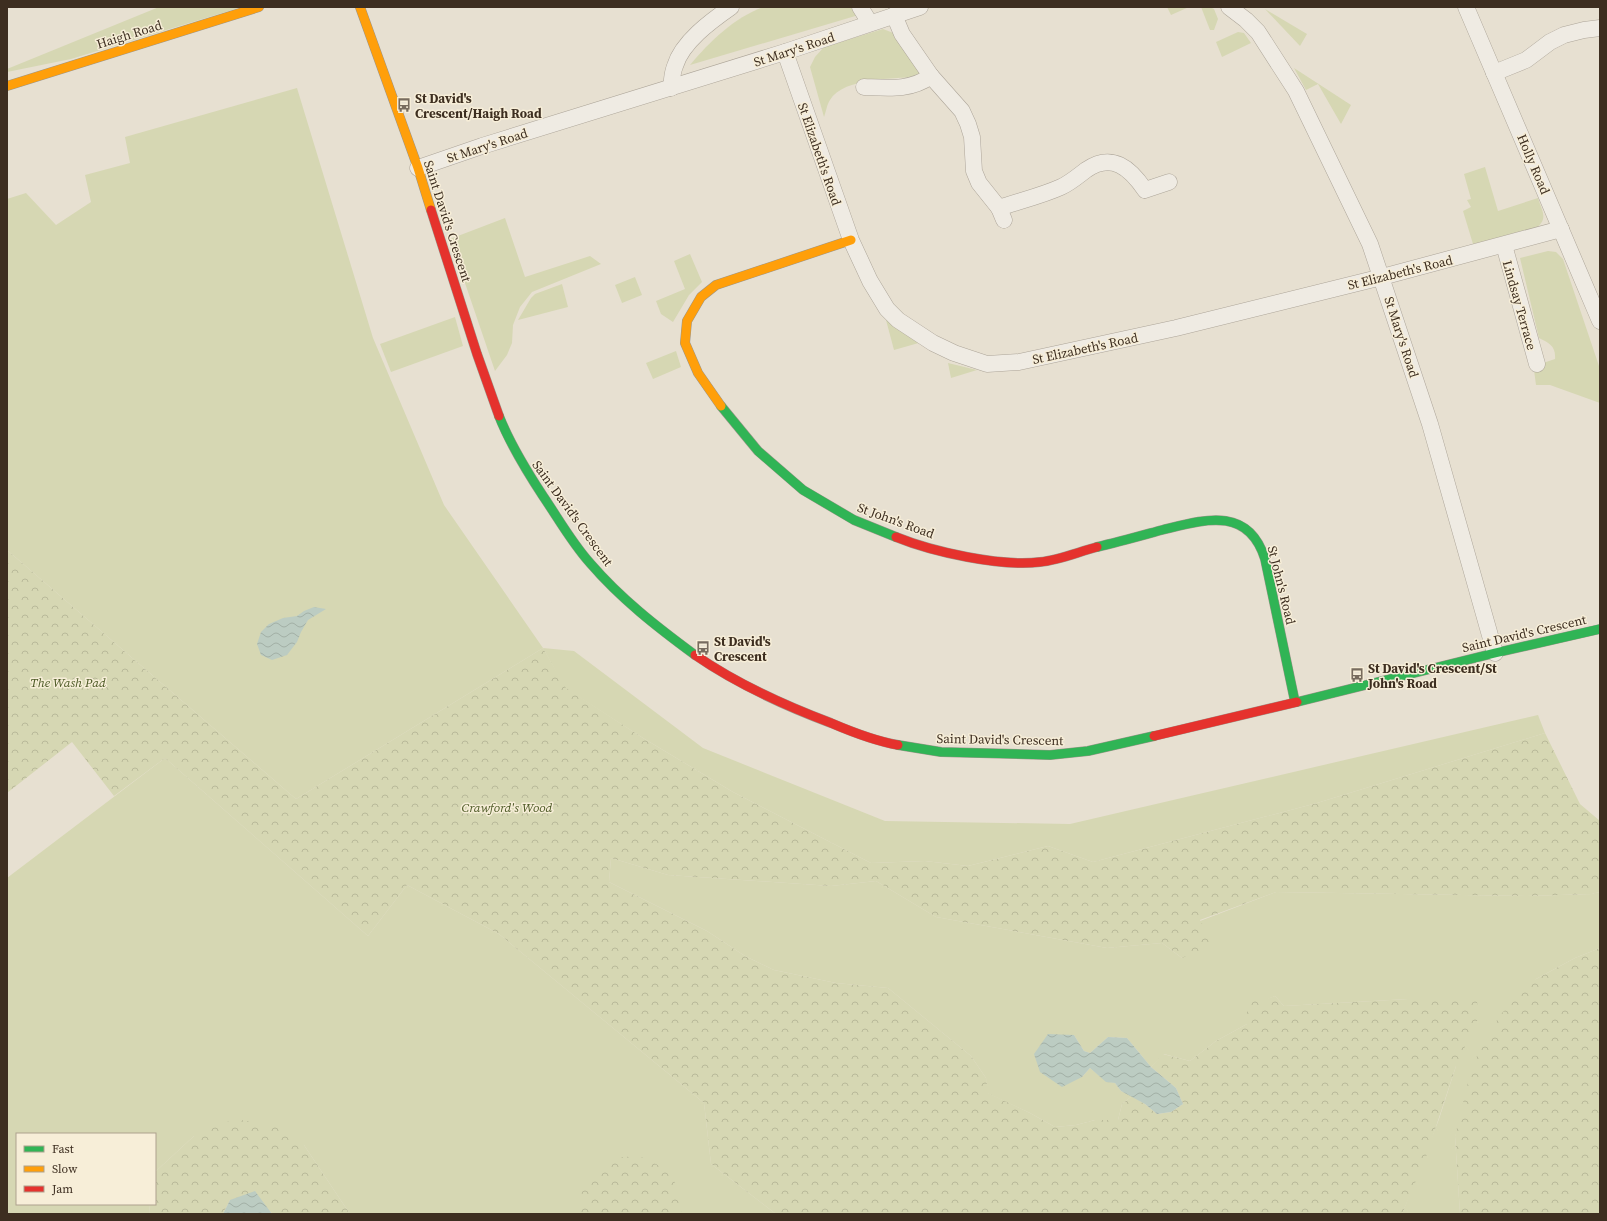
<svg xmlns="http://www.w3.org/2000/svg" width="1607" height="1221" viewBox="0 0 1607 1221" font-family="'Source Serif 4',serif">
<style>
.green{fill:#d6d7b3}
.forest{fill:url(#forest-crowns)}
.water{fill:url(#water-waves)}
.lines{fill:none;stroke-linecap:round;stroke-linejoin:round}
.street-casing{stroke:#ada599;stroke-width:17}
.fast-casing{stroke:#9c958a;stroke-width:10}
.slow-casing{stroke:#9c958a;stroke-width:10}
.jam-casing{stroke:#9c958a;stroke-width:10}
.street{stroke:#efebe3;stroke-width:16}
.fast{stroke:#30b455;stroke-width:9}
.slow{stroke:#ff9f0a;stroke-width:9}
.jam{stroke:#e5322d;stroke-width:9}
.labels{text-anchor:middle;stroke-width:3;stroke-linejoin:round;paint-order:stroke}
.street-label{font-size:13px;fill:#3d2e20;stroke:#f7eed8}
.poi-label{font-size:13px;font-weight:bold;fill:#3d2e20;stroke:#f7eed8;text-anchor:start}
.park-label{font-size:13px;font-style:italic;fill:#4d5a26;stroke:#f7eed8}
</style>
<defs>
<pattern id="forest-crowns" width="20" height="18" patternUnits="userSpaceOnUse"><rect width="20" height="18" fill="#d6d7b3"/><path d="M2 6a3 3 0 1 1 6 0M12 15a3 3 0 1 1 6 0" fill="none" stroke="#b9b99a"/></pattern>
<pattern id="water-waves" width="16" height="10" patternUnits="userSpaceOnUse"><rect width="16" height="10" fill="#bcccc2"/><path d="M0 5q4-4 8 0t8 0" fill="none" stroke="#a2b0a6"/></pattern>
</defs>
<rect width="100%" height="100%" fill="#e7e0d1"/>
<!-- green -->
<g class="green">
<polygon points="159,7 242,7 71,59 7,72 7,69"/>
<path d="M763,7h86l13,7 -172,51c20,-24 44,-47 73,-58z"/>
<polygon points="1167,7 1189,7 1171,15"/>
<polygon points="1201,7 1210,7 1214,9 1218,19 1214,30 1210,30"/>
<polygon points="1265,9 1307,34 1300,46"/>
<path d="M883,29l13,5 27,43c-23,1 -80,0 -93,23 -3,4 -4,12 -6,17l-14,-50 5,-10 9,-10z"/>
<polygon points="1238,32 1244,33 1251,43 1222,57 1216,42"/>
<polygon points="1294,68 1351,105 1341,124 1318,84 1306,90"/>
<polygon points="297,88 373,338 444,505 543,648 574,651 703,748 885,821 1070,824 1538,715 1545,733 1317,803 1093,862 1048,846 968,866 925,861 871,863 733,792 643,738 565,688 543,648 296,799 7,550 7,199 26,193 56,225 91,202 85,175 130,163 125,137"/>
<path d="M1485,167l13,44 40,-13c5,16 11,21 -5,33l-60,13 -10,-33 8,-4 -4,-7 4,-1 -7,-25z"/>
<polygon points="505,218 525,277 590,256 601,264 532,292 520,307 513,325 512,343 507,355 495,371 450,239"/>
<path d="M1548,251l8,1 7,7 37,110v34l-50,-18h-14l-2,-15 12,-8 9,-3c1,-13 -6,-16 -16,-21l-19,-80z"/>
<polygon points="690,254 702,282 689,295 673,322 661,314 656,301 685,289 674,261"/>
<polygon points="635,277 642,295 622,303 615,285"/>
<polygon points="562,284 568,307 518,320 531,298 535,294"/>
<polygon points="455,317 463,346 391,372 380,344"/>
<polygon points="886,320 922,342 894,350"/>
<polygon points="676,351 681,367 653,379 646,363"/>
<polygon points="948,363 977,370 951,378"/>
<polygon points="165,758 368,936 407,885 499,934 704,1103 711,1164 776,1214 350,1214 304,1145 194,1136 155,1172 155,1134 17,1134 17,1204 149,1204 150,1214 7,1214 7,878"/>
<polygon points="611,858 668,875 831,886 876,881 936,917 1107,948 1162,943 1182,958 1200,921 1276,892 1527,896 1592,894 1600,892 1600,948 1575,958 1536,979 1455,1136 1460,1214 1402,1214 1439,1119 1456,1066 1408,999 1284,1006 1275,996 1264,1001 1247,1004 1247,1024 1216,1041 1190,1061 1164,1054 1151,1067 1127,1038 1108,1037 1090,1053 1084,1051 1074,1035 1082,1077 1090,1068 1106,1081 1115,1083 1121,1091 1132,1096 1122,1104 1118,1120 1095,1120 1076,1125 1055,1127 1030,1113 987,1093 986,1078 971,1056 888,988 836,983 774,970 745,956 707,931 609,882"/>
</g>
<!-- forest -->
<g class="forest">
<polygon points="7,550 296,799 543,648 566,688 643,738 733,792 871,863 925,861 968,866 1048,846 1093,862 1317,803 1545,733 1580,804 1600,821 1600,892 1592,894 1527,896 1276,892 1200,920 1214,944 1182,958 1162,943 1107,948 936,917 876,881 831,886 668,875 611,858 609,882 707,931 745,956 774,970 836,983 888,988 971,1056 986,1078 988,1093 1030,1113 1055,1127 1076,1125 1095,1120 1118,1120 1122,1104 1132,1096 1145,1104 1157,1114 1171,1112 1183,1104 1176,1088 1151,1067 1163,1054 1190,1061 1216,1041 1247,1024 1247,1004 1258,992 1264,1000 1275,996 1284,1006 1408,999 1477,998 1478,1019 1456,1066 1426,1157 1402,1214 776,1214 711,1164 704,1103 499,934 407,885 368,936 165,758 114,796 72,742 7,793"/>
<polygon points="1600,948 1600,1214 1460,1214 1455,1136 1470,1074 1482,1043 1501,1014 1536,979 1575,958"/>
<polygon points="234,1119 280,1126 304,1145 350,1214 272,1214 271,1212 230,1200 223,1214 150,1214 149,1204 155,1204 155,1172 194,1136"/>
<path d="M622,1157c6,0 13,-1 19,0 25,8 45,30 40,57h-102c-1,-7 0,-12 2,-19 6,-22 19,-32 41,-38z"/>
</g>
<!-- water -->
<g class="water">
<polygon points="314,607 326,609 308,620 301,632 297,642 287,655 272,660 261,655 257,644 261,632 269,624 283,618 297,616 304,611"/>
<polygon points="1048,1034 1074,1035 1084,1051 1090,1053 1108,1037 1127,1038 1151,1067 1176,1088 1183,1104 1171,1112 1157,1114 1145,1104 1121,1091 1115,1083 1106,1082 1090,1068 1082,1077 1062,1087 1040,1072 1034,1054"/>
<polygon points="255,1191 272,1214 223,1214 230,1200"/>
</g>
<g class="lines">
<defs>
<g id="street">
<polyline points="860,7 870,23"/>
<polyline points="1229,7 1246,20 1258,32 1296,91 1370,244 1430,424 1495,653"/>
<polyline points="1466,7 1600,321"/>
<polyline points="894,15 902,34 931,76 962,111 968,124 972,137 974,171 979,183 999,208"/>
<polyline points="785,52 851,240 870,281 887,309 898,320 933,343 954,353 987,364 1019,362 1176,328 1382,277 1561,229"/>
<polyline points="1494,73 1526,60 1550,42 1564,35 1584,30 1600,28"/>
<path d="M864,87c24,1 46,4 67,-11"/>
<path d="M671,88c1,-7 1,-15 4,-22 7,-24 36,-45 56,-59"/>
<polyline points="418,168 482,146 785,52 920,7"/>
<path d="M1004,220l-5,-12c20,-7 42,-12 62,-21 9,-4 17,-11 25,-17 26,-18 44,-2 59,20l24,-8"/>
<polyline points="1504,245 1537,364"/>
</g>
<g id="fast">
<polyline points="721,406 758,451 803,490 854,520 896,537"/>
<path d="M499,416c11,28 27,54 44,80 15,22 29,47 47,67 31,36 67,64 105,92"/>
<path d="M1097,547c22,-5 43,-11 65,-17 41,-10 86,-25 103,29l30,143"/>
<polyline points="1297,702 1495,653 1600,629"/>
<polyline points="898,745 941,752 1050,755 1088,751 1154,736"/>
</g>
<g id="slow">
<polyline points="360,7 418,168 431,210"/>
<polyline points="7,86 259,7"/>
<polyline points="721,406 698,373 685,343 687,321 701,297 716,285 851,240"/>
</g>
<g id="jam">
<polyline points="431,210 477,354 499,416"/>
<path d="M896,537c37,15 105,30 144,25 19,-2 38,-10 57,-15"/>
<path d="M695,655c42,29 88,50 136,68 21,9 44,18 67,22"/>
<polyline points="1154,736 1297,702"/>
</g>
</defs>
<!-- street casing -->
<use href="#street" class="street-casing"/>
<!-- fast casing -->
<use href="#fast" class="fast-casing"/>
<!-- slow casing -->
<use href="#slow" class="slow-casing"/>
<!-- jam casing -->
<use href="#jam" class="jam-casing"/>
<!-- street -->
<use href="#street" class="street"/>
<!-- fast -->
<use href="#fast" class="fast"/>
<!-- slow -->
<use href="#slow" class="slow"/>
<!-- jam -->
<use href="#jam" class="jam"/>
</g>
<!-- icons -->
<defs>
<symbol id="bus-bare" viewBox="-9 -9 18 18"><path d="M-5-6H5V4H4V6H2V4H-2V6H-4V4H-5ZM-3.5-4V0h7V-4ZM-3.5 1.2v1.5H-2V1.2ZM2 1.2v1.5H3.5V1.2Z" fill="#786c5e" stroke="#f7eed8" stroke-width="2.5" paint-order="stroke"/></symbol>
</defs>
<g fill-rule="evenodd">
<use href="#bus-bare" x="394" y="95" width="20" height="20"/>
<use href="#bus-bare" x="693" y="638" width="20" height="20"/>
<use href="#bus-bare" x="1347" y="665" width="20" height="20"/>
</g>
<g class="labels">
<!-- street labels -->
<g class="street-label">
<text transform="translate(129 34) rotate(-17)" y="5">Haigh Road</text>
<text transform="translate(794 49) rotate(-18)" y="5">St Mary's Road</text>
<text transform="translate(487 145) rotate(-18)" y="5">St Mary's Road</text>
<text transform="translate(820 154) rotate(71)" y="5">St Elizabeth's Road</text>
<text transform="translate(1534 164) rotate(67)" y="5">Holly Road</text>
<text transform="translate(448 221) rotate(72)" y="5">Saint David's Crescent</text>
<text transform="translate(1400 272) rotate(-14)" y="5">St Elizabeth's Road</text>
<text transform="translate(1520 305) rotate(74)" y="5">Lindsay Terrace</text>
<text transform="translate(1402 337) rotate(72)" y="5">St Mary's Road</text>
<text transform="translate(1085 348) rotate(-12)" y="5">St Elizabeth's Road</text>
<text transform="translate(573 513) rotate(54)" y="5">Saint David's Crescent</text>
<text transform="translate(896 520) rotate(20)" y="5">St John's Road</text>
<text transform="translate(1282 585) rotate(76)" y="5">St John's Road</text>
<text transform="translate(1524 633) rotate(-13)" y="5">Saint David's Crescent</text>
<text transform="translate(1000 739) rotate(1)" y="5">Saint David's Crescent</text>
</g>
<!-- poi labels -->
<g class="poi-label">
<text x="415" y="103">St David's<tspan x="415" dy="15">Crescent/Haigh Road</tspan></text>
<text x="714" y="646">St David's<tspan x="714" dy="15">Crescent</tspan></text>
<text x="1368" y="673">St David's Crescent/St<tspan x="1368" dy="15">John's Road</tspan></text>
</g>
<!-- park labels -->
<g class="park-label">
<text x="68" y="687">The Wash Pad</text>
<text x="507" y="812">Crawford's Wood</text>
</g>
</g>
<!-- border -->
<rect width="1607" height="1221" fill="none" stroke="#3d2e20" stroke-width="16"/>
<!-- legend -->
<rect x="16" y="1133" width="140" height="72" fill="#f7eed8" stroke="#ada18e"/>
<rect x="24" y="1146" width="20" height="6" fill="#30b455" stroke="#ada18e"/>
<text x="52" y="1153" font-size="12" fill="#3d2e20">Fast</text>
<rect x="24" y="1166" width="20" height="6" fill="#ff9f0a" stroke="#ada18e"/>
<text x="52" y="1173" font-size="12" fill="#3d2e20">Slow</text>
<rect x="24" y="1186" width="20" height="6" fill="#e5322d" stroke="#ada18e"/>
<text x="52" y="1193" font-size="12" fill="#3d2e20">Jam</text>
</svg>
